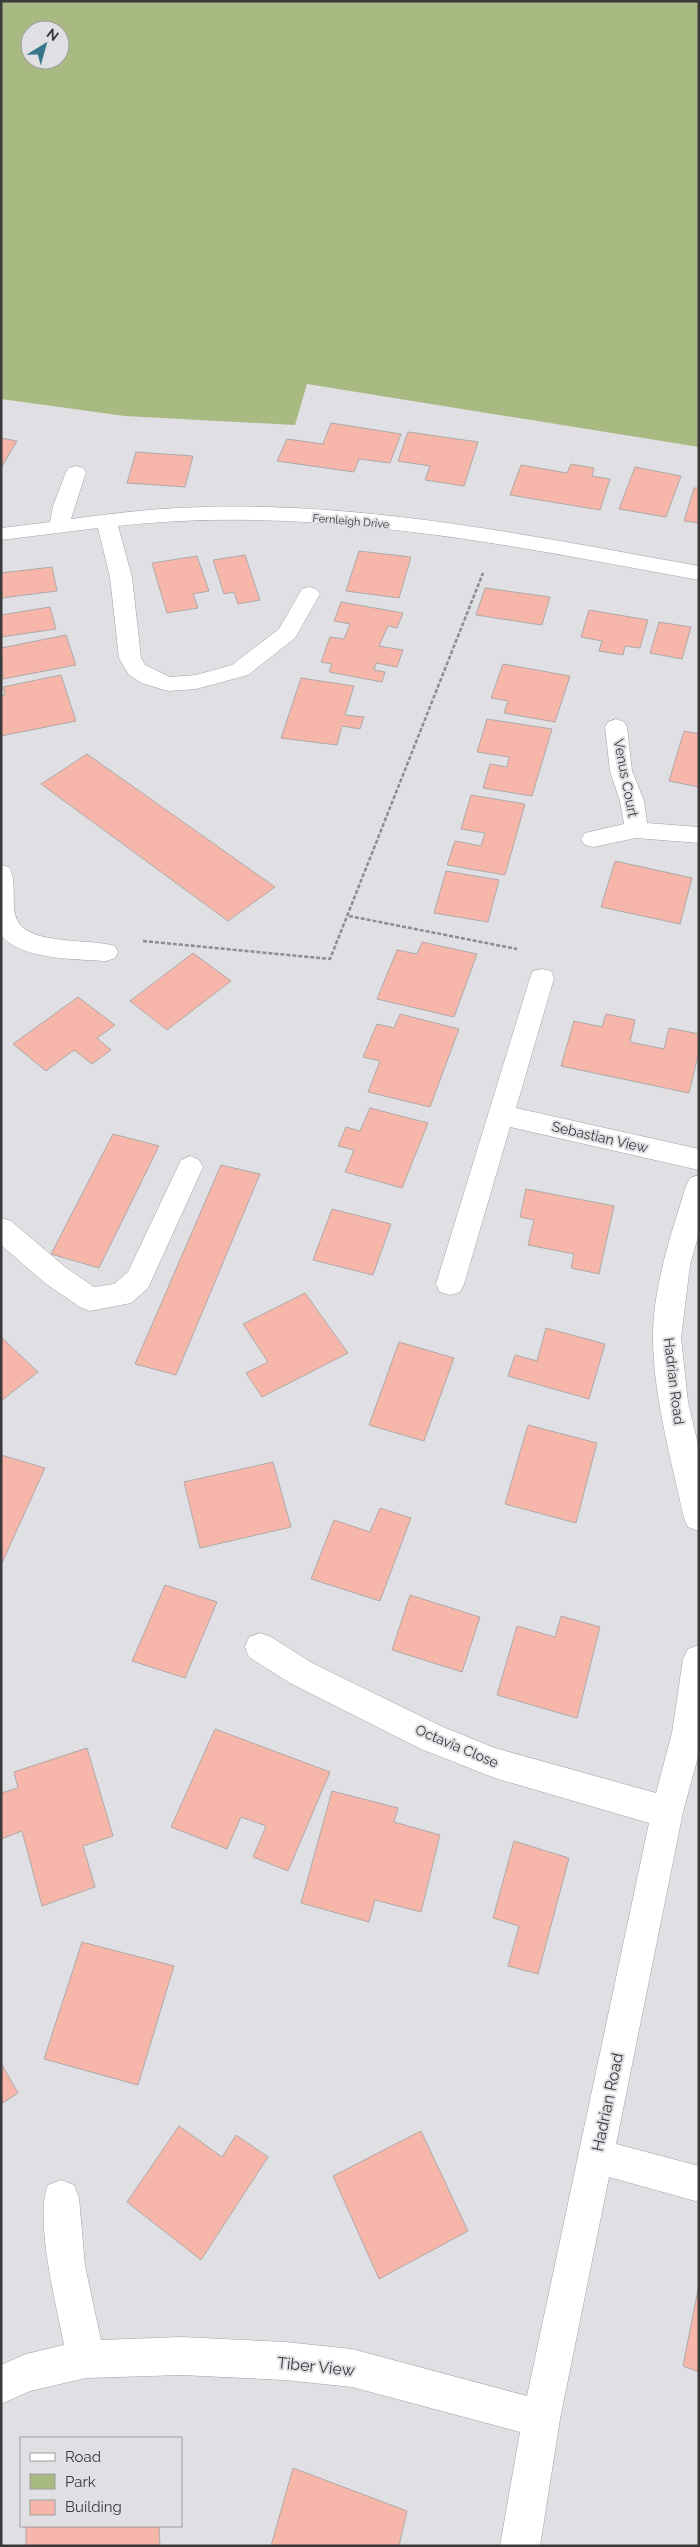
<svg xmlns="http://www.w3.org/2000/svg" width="700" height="2547" viewBox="0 0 700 2547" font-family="Raleway,sans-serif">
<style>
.green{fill:#a8b981;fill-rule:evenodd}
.building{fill:#f6b6aa;stroke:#aeaaa9}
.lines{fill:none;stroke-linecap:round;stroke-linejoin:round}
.minor-casing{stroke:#a2a2a5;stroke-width:1}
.path{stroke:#8d8c8f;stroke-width:2.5;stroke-dasharray:4 2;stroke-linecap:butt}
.minor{fill:#fff;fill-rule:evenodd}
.labels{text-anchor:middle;stroke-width:4;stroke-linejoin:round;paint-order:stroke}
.far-street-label{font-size:11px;fill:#3a393b;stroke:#e0dfe3}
.street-label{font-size:14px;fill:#3a393b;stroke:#e0dfe3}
.near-street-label{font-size:16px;fill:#3a393b;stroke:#e0dfe3}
</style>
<rect width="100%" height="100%" fill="#e0dfe3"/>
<!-- green -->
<path class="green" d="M1,1h698v446l-392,-63 -12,41 -170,-9 -124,-17zM30,30h30v30h-30z"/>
<!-- building -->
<g class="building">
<polygon points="331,423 401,434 390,463 359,459 354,472 277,461 287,439 323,444"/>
<polygon points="408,432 478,442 464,486 425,480 430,466 398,461"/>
<polygon points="1,438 17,441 1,468"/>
<polygon points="136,452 193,456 185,487 127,483"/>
<polygon points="571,464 594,468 592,476 610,479 600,510 510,495 521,465 567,473"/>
<polygon points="635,467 681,476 666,517 619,509"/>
<polygon points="694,488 699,488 699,523 684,521"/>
<polygon points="359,551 411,557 399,598 346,591"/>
<polygon points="245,555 260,600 238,604 234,592 224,594 213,560"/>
<polygon points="197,556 209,591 193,594 198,608 167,613 152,563"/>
<polygon points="52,567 57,591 1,598 1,573"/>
<polygon points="485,588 550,597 542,625 476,615"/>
<polygon points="341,602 403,613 397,628 388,626 379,646 403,650 397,667 376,663 374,670 385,672 382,682 329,672 332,664 321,662 330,637 344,639 350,624 334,621"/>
<polygon points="50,607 56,629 1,637 1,615"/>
<polygon points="589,610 648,620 640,648 625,646 623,655 599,651 602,641 581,637"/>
<polygon points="659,622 691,627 682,659 650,653"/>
<polygon points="66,635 76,665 3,679 1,648"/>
<polygon points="503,664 570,676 555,722 504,713 508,701 491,698"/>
<polygon points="61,675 76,721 1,736 1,696 5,695 3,687"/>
<polygon points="301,678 354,686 345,715 364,717 360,729 342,726 337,745 281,738"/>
<polygon points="487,719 552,729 532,796 483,788 490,764 507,767 509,757 477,752"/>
<polygon points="684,731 699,734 699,787 669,781"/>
<polygon points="87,754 275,887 228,921 41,784"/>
<polygon points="471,795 525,804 505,875 447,865 455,841 481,846 485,833 461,829"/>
<polygon points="615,861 692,878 680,924 601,907"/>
<polygon points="446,871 499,880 488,922 434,913"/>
<polygon points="422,942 477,954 454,1017 377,999 397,950 417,954"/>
<polygon points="193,953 231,981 167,1030 130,1001"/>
<polygon points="78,997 115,1025 97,1038 111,1050 92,1064 74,1050 46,1071 13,1044"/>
<polygon points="400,1014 459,1029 430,1107 368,1092 380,1061 363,1057 377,1024 394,1028"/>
<polygon points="606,1014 635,1020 630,1042 664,1049 669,1028 699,1034 699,1051 689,1093 561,1066 574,1021 602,1027"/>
<polygon points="370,1108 428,1123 402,1188 345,1172 354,1150 338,1146 346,1127 360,1131"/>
<polygon points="113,1134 159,1146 99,1268 51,1254"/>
<polygon points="221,1165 260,1174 176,1375 135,1364"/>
<polygon points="526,1189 614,1206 599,1274 571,1268 574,1254 528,1245 534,1220 520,1217"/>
<polygon points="332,1209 391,1224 373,1275 313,1260"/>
<polygon points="305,1293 348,1353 262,1397 246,1373 268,1362 243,1324"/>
<polygon points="546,1328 605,1344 589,1399 508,1376 515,1355 537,1361"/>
<polygon points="1,1337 38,1372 1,1401"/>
<polygon points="399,1342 454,1358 424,1441 369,1425"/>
<polygon points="528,1425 597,1443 576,1523 505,1504"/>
<polygon points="1,1455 45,1468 2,1563 1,1563"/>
<polygon points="273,1462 291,1527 200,1548 184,1482"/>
<polygon points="380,1508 411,1518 380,1601 311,1579 334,1520 370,1532"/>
<polygon points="165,1585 217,1602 185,1678 132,1661"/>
<polygon points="410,1595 480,1617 462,1672 392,1650"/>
<polygon points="561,1616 600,1627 577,1718 497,1695 517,1626 555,1637"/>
<polygon points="215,1729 330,1772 288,1871 253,1857 266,1826 241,1817 227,1849 171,1827"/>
<polygon points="87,1748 113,1836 83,1846 95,1887 42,1906 22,1831 1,1839 1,1793 18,1788 14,1772"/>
<polygon points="332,1791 398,1808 394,1822 440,1835 421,1912 375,1900 369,1922 301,1903"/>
<polygon points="514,1841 569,1858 538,1974 508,1966 519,1926 493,1918"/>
<polygon points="82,1942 174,1966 138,2085 44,2059"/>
<polygon points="1,2063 18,2093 1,2104"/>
<polygon points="179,2126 222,2157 236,2135 268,2157 201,2260 127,2202"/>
<polygon points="421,2131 468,2231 379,2279 333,2176"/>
<polygon points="699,2284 699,2372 683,2366"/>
<polygon points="293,2468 407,2511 399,2546 271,2546"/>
<polygon points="26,2526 159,2526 160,2546 26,2546"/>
</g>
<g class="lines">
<defs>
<g id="minor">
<path d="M76,466l7,2 3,4 -15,47c44,-6 88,-11 132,-12 167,-5 333,30 496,59v14c-191,-35 -386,-76 -581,-54l14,51 9,81 4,7 25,12 26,-2 36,-10 47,-36 23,-40 7,-2 7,2 4,5 -25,44 -47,37 -52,14 -27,2 -8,-2 -19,-6 -13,-8 -10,-17 -9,-81 -12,-49 -97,12v-12l49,-6 3,-16 13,-34 3,-4z"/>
<polygon points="616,719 624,722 627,727 632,771 644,801 647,823 699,827 699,843 636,838 593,847 585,845 581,839 585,833 624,824 620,801 610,771 605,727 608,722"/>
<path d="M1,865l8,2c9,16 1,36 8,53 12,26 74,18 98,26l3,6 -3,6 -9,3c-29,-2 -86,-1 -105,-26z"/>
<polygon points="542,969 551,971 554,978 516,1108 699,1149 699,1170 510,1127 464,1284 460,1292 450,1295 440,1292 436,1284 530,978 533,971"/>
<polygon points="190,1156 199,1160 203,1167 148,1288 131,1303 90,1311 80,1307 45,1283 1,1245 1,1218 11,1221 65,1267 94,1287 114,1284 128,1272 181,1160"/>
<path d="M699,1175v58l-9,32 -9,73 7,64 11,47v82l-11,-4 -4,-9c-12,-55 -31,-124 -31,-180 0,-52 18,-103 33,-152l4,-8z"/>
<path d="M260,1633l11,4 41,26 131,64 52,21 161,45 16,-60 11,-74 5,-10 11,-4v108l-16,59 -67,332 83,22v36l-90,-25 -49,242 -20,127h-40l20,-114 -168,-45 -67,-7 -104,-5 -95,3 -56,13 -29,13v-39l25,-11 38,-9c-7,-37 -30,-126 -16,-160l13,-5 13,5 5,13 6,68 16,74 80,-3 104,5 67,7 175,47 122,-573 -154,-45 -74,-29 -131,-66 -41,-26 -4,-10 4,-10z"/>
</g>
</defs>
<!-- minor casing -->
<use href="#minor" class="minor-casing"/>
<!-- path -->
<g class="path">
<polyline points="349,916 517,949"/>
<polyline points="143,941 330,959 483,573"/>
</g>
<!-- minor -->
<use href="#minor" class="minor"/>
</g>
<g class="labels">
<!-- far-street labels -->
<g class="far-street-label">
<text transform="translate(351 521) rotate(5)" y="4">Fernleigh Drive</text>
</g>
<!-- street labels -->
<g class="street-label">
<text transform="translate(626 778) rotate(79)" y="5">Venus Court</text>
<text transform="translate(600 1137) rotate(13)" y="5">Sebastian View</text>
<text transform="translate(674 1381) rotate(83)" y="5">Hadrian Road</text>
<text transform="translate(457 1746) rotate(23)" y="5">Octavia Close</text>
</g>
<!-- near-street labels -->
<g class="near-street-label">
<text transform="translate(607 2102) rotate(-78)" y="6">Hadrian Road</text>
<text transform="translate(316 2366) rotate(6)" y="6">Tiber View</text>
</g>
</g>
<!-- border -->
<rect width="700" height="2547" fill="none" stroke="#3a393b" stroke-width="5"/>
<!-- legend -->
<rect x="20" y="2437" width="162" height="90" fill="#e0dfe3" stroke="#9e9da0"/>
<rect x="30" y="2453" width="25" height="8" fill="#ffffff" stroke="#9e9da0"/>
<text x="65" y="2462" font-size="15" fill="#3a393b">Road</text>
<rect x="30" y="2474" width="25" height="15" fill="#a8b981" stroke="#9e9da0"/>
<text x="65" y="2487" font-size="15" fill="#3a393b">Park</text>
<rect x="30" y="2500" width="25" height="15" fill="#f6b6aa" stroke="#9e9da0"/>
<text x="65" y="2512" font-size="15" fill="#3a393b">Building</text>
<!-- north arrow -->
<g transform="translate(45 45) rotate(37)"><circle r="24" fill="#e0dfe3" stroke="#9e9da0"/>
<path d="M0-4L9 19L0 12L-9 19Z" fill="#36768a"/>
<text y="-8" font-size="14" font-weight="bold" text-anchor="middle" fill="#3a393b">N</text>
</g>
</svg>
